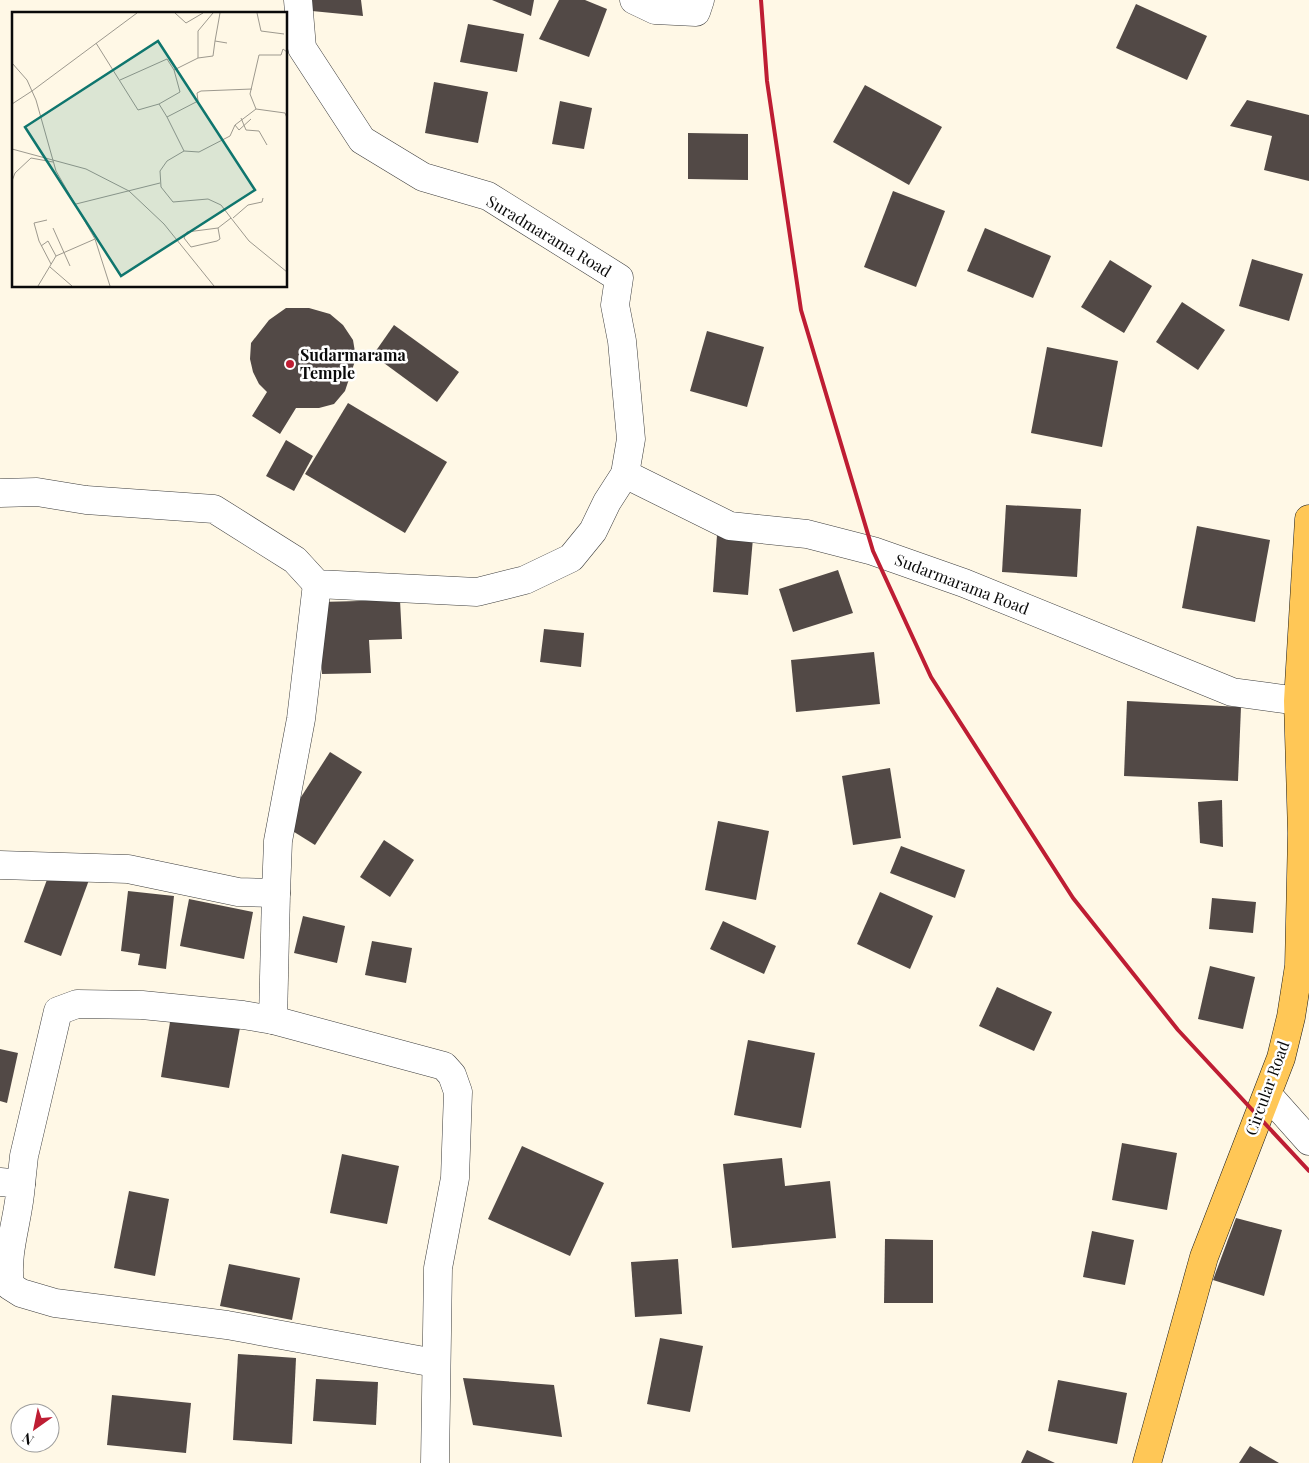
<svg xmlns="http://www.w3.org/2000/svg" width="1309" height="1463" viewBox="0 0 1309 1463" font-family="'Playfair Display',serif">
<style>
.building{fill:#524946}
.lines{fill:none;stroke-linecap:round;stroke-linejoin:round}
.minor-casing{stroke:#3d3d3d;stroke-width:29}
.major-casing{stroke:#1b1b1b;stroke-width:29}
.minor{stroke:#fff;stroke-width:28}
.major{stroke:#ffc756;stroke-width:28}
.rail{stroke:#be1d33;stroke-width:4}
.poi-dot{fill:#be1d33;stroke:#fff;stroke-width:2}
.labels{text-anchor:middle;stroke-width:5;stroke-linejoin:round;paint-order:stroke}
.street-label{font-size:16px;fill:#0a0a0a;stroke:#fff}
.poi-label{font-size:16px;font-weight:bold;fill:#0a0a0a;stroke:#fff;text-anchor:start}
.inset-road{fill:none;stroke:#9d998e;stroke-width:1}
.view{fill:#0f766e;fill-opacity:0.15;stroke:#0f766e;stroke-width:2.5}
.inset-edge{fill:none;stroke:#0a0a0a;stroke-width:2.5}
</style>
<rect width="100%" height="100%" fill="#fff8e6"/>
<!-- building -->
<g class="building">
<polygon points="312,0 361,0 363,16 312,11"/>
<polygon points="492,0 534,0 531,16"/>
<polygon points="559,0 585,0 607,9 589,57 539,39"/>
<polygon points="1136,4 1207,36 1187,80 1116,48"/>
<polygon points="468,24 524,34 517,72 460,62"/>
<polygon points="434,82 488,92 478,143 425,133"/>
<polygon points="865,85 942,127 909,185 833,142"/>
<polygon points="1247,100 1309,115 1309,181 1264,170 1272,136 1230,126"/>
<polygon points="560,101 592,108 584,149 552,144"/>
<polygon points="688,133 748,134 748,180 688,179"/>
<polygon points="893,191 945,211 916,287 864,267"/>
<polygon points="985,228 1051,256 1033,298 967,271"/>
<polygon points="1252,259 1303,274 1289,321 1239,306"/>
<polygon points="1110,260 1152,286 1124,333 1081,307"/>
<polygon points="1182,302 1225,330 1198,370 1156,342"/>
<polygon points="286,308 309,308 330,314 343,325 353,340 356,358 345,391 334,404 319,408 296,408 280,434 252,416 267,392 259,384 253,372 250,359 251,343 269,320"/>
<polygon points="394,325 459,372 437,402 373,355"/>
<polygon points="707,331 764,347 747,407 690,391"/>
<polygon points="1047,347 1118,361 1102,447 1031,433"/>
<polygon points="348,403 447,462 405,533 305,474"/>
<polygon points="286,440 313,456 294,491 266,476"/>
<polygon points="1006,505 1081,509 1077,577 1002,572"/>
<polygon points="1197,526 1270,540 1255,622 1182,608"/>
<polygon points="717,535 753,538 748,595 713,592"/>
<polygon points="838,570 853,613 793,632 779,589"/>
<polygon points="400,600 402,639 369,640 371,673 322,674 319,602"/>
<polygon points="544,629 584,633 581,667 540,662"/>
<polygon points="874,652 880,704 796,712 791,660"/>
<polygon points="1127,701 1241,707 1238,781 1124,776"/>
<polygon points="330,752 362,772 315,845 283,825"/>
<polygon points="890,768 901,838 853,845 842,776"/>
<polygon points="1222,800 1223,847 1200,843 1198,802"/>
<polygon points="718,821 769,831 756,900 705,890"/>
<polygon points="384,840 414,860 390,897 360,877"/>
<polygon points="901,846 965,870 955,898 890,873"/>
<polygon points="52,866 89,880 61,956 24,942"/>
<polygon points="128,891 174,896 166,969 138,965 140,954 121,951"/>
<polygon points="880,892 933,916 910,969 857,944"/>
<polygon points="1212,898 1256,902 1253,933 1209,929"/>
<polygon points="189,899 253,912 244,959 180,946"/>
<polygon points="303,916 345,926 337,963 294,953"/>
<polygon points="723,921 776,946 764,974 710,949"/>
<polygon points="372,941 412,948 406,983 365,975"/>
<polygon points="1210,966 1255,977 1243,1029 1198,1019"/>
<polygon points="997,987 1052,1012 1034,1051 979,1026"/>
<polygon points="172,1010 241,1022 229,1088 161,1077"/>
<polygon points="748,1040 815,1053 801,1128 734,1115"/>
<polygon points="0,1049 18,1053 7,1103 0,1101"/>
<polygon points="1122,1143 1177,1153 1167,1210 1112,1200"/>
<polygon points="522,1146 604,1183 570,1256 488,1219"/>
<polygon points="342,1154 399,1166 387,1224 330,1213"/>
<polygon points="782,1158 785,1186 830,1181 836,1238 732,1248 723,1164"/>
<polygon points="129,1191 169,1199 155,1276 114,1268"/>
<polygon points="1236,1218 1282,1230 1264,1296 1213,1280"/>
<polygon points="1092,1231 1134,1240 1125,1285 1083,1277"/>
<polygon points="885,1239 933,1240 933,1303 884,1303"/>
<polygon points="678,1259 682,1314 635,1317 631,1262"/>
<polygon points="229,1264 300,1278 292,1320 220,1306"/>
<polygon points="660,1338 703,1346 690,1412 647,1404"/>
<polygon points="238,1354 296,1358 292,1444 233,1440"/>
<polygon points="463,1378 554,1385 562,1437 473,1425"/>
<polygon points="316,1379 378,1382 376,1425 313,1421"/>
<polygon points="1058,1380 1127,1393 1117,1444 1048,1431"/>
<polygon points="112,1395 191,1403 186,1453 107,1445"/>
<polygon points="1250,1446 1279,1463 1239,1463"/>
<polygon points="1027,1450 1055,1463 1021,1463"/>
</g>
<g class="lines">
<defs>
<g id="minor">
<polyline points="634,0 655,10 696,12 700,0"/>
<polyline points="625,474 730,526 807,534 873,551 964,583 1232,692 1298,701"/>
<polyline points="0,493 37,492 86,500 214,509 295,560 317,584 477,592 525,580 571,558 593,531 607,502 625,474 631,439 622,341 615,305 619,278 488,196 423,177 362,140 302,48 298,0"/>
<polyline points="0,865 128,869 238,892 276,893 278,841 301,719 317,584"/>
<polyline points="273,1020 276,893"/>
<polyline points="1268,1095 1309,1141"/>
<path d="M0,1182l21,2c-2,35 -16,67 -11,102l11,7 34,10 172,22 208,38"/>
<polyline points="21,1184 24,1156 58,1011 77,1004 142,1005 243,1015 273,1020 444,1066 452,1075 458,1092 455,1178 438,1268 435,1463"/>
</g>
<polyline id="major" points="1147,1463 1204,1257 1281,1058 1291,1017 1299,966 1302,833 1298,701 1309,519"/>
</defs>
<!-- minor casing -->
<use href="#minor" class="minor-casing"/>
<!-- major casing -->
<use href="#major" class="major-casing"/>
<!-- minor -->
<use href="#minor" class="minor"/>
<!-- major -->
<use href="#major" class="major"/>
<!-- rail -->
<polyline class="rail" points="761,0 767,81 801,310 873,551 931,677 1073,898 1178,1030 1309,1171"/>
</g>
<!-- markers -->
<circle class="poi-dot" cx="290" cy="364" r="5"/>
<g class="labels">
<!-- street labels -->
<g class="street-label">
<text transform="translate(549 236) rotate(31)" y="6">Suradmarama Road</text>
<text transform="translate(962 584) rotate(21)" y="6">Sudarmarama Road</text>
<text transform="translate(1267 1088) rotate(-70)" y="6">Circular Road</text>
</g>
<!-- poi labels -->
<g class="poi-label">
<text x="300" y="361">Sudarmarama<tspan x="300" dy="18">Temple</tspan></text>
</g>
</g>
<!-- overview -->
<g transform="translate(12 12)">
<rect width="275" height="275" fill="#fff8e6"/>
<path class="inset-road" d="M163,1l11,10 17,-10M201,1l-15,18v27l15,-2 2,-15M208,1l-5,28 12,2M245,1l4,18 23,3M84,31l42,67 21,-6 21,-12 -6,-22M0,51l15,17 9,20 20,71 39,68 15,47M108,68l47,-21 7,11 24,-12M20,79l105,-78M0,92l20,-13M147,92l8,13M244,97l-6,-15 9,-39h22l2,-6 4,3M229,106l5,12 13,1 8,14M223,113l4,5 12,-11M0,137l74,20 43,22 35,33 50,62M172,139l-17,-34 31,-16 -1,-8 4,-2 51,-2M0,169l3,-8 16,-15 22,4M64,192l84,-21M219,206l-10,-13 -13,-6 -35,3 -12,-15 -1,-16 7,-10 17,-10 15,1 31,-16 5,-11 21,-16 29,4 2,5M221,206l15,-13 14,-3 1,-4M35,208l-13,3 5,18 12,23M41,216l17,38M206,216l2,11 -3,2 -26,6 -7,-9 3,-6 31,-4 13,-10 18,23 38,31M29,234l7,-5 8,15M38,255l22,19M26,274l18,-30 39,-17"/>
<path class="view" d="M146,29l97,149 -134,86 -96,-149z"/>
<rect width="275" height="275" class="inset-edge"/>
</g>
<!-- north arrow -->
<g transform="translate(35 1428) rotate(213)"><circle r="24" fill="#ffffff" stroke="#9d9d9d"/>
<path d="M0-4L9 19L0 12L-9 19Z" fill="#be1d33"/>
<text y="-8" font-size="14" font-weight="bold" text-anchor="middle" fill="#0a0a0a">N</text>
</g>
</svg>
